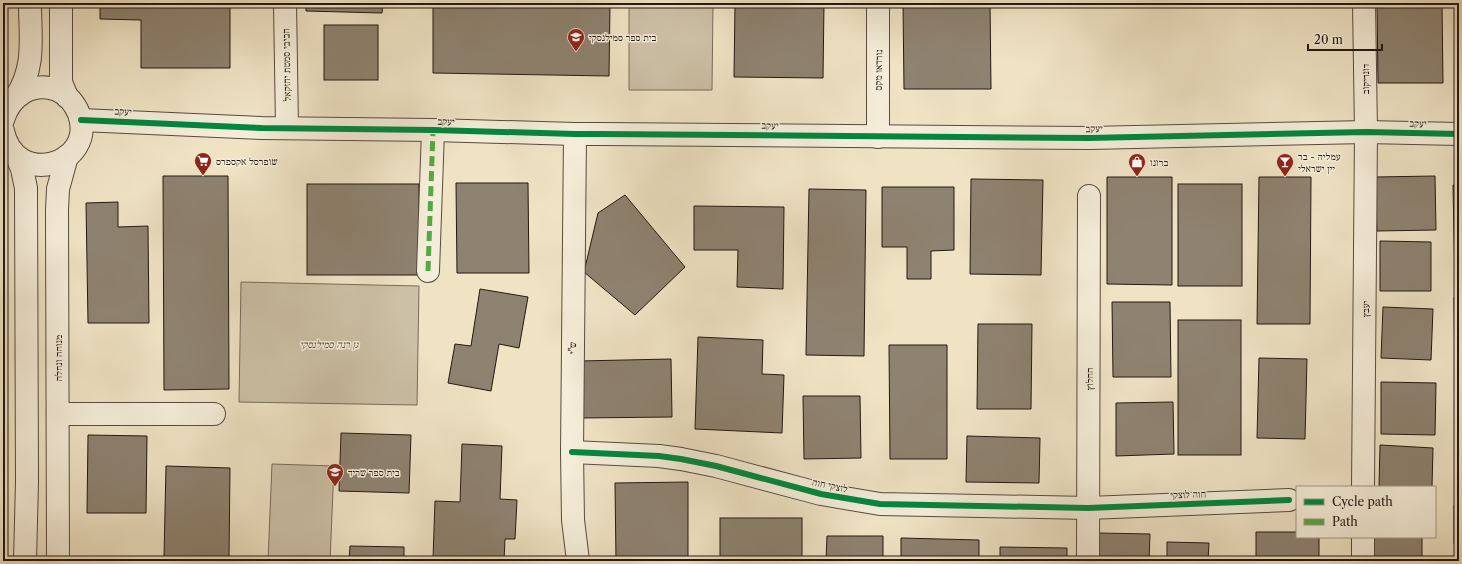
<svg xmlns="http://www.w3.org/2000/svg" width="1462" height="564" viewBox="0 0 1462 564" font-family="'Libre Caslon Text','Frank Ruhl Libre',serif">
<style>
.green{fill:#ccc0a6;stroke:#786c5d}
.building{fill:#8e8270;stroke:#241814}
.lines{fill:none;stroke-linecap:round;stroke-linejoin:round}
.minor-casing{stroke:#574b40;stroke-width:24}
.minor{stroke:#f5edd9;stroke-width:22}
.quiet{stroke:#53a942;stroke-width:5;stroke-dasharray:10 5;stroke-linecap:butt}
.cycleway-casing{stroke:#f5edd9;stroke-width:8}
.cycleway{stroke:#00873e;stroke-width:6}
.labels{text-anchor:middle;stroke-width:3;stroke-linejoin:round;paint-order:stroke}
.poi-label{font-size:10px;fill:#241814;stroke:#f5edd9;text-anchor:start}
.street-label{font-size:10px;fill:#241814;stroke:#f5edd9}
.park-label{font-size:10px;font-style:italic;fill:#564a40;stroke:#f5edd9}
</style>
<rect width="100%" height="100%" fill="#efe3c4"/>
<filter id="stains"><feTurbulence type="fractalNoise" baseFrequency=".005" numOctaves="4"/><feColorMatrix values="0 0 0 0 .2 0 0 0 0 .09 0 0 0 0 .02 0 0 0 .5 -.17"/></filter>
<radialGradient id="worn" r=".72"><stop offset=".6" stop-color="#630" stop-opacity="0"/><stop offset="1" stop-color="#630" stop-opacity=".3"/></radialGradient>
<!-- green -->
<g class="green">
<polygon points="629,3 713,3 712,90 629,90"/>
<polygon points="241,282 419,286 417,405 239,402"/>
<polygon points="272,464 334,466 330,561 268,561"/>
</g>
<!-- building -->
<g class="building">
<polygon points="100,3 230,3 230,68 141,68 141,20 100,19"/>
<polygon points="306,3 383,3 382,13 306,11"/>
<polygon points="532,3 610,3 609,76 433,73 433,5 532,7"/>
<polygon points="735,3 824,3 823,78 734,77"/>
<polygon points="903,3 990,3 991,89 904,89"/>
<polygon points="1377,3 1442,3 1443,83 1378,83"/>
<rect x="324" y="25" width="54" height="55"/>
<rect x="1458" y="44" width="1" height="40"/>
<polygon points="163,176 228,176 229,389 164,390"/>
<polygon points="1435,176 1436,230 1377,231 1375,177"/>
<polygon points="1107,177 1172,177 1172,285 1107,284"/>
<polygon points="1259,177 1311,177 1310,324 1257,324"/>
<polygon points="971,179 1043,180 1041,275 970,274"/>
<polygon points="456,183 528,183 529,273 457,273"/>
<rect x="307" y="184" width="112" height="91"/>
<rect x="1178" y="184" width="64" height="102"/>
<polygon points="1453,185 1459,185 1459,285 1455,285"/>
<polygon points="882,187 954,187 954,250 931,251 931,279 907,279 907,247 882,247"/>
<polygon points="809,189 866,190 864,356 806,355"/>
<polygon points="625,195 685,267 635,315 584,272 598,213"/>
<polygon points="118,202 118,227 148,226 149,323 88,323 86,203"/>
<polygon points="694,206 784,207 783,289 737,287 738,250 694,250"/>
<polygon points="1380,241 1431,242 1431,291 1380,291"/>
<polygon points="480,289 528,297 519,348 499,344 491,391 448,383 455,344 471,346"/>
<polygon points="1454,297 1459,297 1459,382 1455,382"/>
<polygon points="1112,302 1170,302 1171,377 1113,377"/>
<polygon points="1383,307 1433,309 1431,360 1381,358"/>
<rect x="1178" y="320" width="63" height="135"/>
<polygon points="978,324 1032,324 1031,409 977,409"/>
<polygon points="698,337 763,340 762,374 784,375 782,433 695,429"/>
<polygon points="889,345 947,345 947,459 890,459"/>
<polygon points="1259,358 1307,359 1305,439 1257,438"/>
<polygon points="671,359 672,417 580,418 579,361"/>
<polygon points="1381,382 1436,383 1435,435 1381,434"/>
<polygon points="803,396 860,396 861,458 804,459"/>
<polygon points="1173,402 1174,454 1116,456 1116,403"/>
<polygon points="341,433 411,435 409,493 339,491"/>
<polygon points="88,435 147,436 146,513 87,513"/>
<polygon points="967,436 1040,438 1039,483 966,482"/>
<rect x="1457" y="441" width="2" height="45"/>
<polygon points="462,444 502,446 500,499 517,500 515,539 505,539 504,561 433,559 435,501 460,502"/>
<polygon points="1380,445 1433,448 1432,487 1379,487"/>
<polygon points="166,466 230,468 229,558 164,557"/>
<polygon points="688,482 688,561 616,561 615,483"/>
<rect x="1454" y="506" width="5" height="37"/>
<rect x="720" y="518" width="82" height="43"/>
<polygon points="1256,532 1297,532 1297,537 1319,537 1319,561 1256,561"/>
<polygon points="1099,533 1150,534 1149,561 1098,561"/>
<polygon points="827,536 883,536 883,561 826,561"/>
<rect x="1373" y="537" width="49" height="24"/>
<polygon points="901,538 979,540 979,561 901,561"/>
<polygon points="1167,542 1209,543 1208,561 1167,561"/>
<polygon points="350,546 404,547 404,561 349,561"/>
<polygon points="1000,547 1067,548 1067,561 1000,561"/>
</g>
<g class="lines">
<defs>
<g id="minor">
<polyline points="61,3 61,82 67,97"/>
<polyline points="285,3 287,127"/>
<path d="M16,97c20,-31 14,-59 14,-94"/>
<path d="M3,120c7,-24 29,-39 54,-30 10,4 18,14 22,24 18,51 -64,75 -76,17"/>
<polyline points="81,120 262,128 433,130 575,134 600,134 1089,138 1366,132 1459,134"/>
<polyline points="575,134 572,452 573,520 578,561"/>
<polyline points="878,137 878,3"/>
<polyline points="17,157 22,169 26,188 27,482 25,561"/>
<polyline points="428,271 433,130"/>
<polyline points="59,414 214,414"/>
<polyline points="572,452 659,456 681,459 716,466 821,494 880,504 1088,508 1289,500"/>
<polyline points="1363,487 1366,132 1364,3"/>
<polyline points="58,561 57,210 58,189 67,156"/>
<polyline points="1088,561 1089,196"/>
<polyline points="1363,561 1363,537"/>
</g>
</defs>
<!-- minor casing -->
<use href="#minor" class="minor-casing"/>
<!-- minor -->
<use href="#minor" class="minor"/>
<!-- quiet -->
<polyline class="quiet" points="428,271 433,130"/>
<defs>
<g id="cycleway">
<polyline points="81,120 262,128 433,130 575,134 600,134 1089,138 1366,132 1459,134"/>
<polyline points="572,452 659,456 681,459 716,466 821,494 880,504 1088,508 1289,500"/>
</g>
</defs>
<!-- cycleway casing -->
<use href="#cycleway" class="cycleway-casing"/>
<!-- cycleway -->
<use href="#cycleway" class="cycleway"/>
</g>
<!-- icons -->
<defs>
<symbol id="school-pin" viewBox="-11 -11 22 30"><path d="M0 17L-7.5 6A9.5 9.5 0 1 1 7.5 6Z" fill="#8f2418" stroke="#f5edd9"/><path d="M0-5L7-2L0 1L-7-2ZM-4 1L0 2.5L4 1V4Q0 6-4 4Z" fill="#fff"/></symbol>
<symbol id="supermarket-pin" viewBox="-11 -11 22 30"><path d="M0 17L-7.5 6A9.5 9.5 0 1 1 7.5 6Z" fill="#8f2418" stroke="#f5edd9"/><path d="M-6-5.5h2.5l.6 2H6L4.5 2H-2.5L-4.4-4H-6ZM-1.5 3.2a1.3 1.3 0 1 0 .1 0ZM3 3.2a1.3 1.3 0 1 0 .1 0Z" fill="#fff"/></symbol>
<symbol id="shop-pin" viewBox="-11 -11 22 30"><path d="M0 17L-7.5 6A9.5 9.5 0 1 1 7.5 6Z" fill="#8f2418" stroke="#f5edd9"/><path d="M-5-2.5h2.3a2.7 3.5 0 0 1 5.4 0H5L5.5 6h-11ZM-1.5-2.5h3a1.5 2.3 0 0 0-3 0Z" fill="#fff"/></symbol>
<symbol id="bar-pin" viewBox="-11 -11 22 30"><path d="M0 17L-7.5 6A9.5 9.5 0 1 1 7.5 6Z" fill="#8f2418" stroke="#f5edd9"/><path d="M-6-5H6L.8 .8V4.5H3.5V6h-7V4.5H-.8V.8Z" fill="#fff"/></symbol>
</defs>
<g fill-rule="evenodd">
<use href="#school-pin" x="566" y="27" width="20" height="27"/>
<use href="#supermarket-pin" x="193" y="151" width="20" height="27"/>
<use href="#shop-pin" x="1127" y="152" width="20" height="27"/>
<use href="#bar-pin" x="1275" y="152" width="20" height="27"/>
<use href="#school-pin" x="325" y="462" width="20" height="27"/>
</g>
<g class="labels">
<!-- poi labels -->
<g class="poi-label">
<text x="589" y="41">בית ספר סמילנסקי</text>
<text x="1298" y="160">עמליה - בר<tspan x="1298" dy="12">יין ישראלי</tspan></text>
<text x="216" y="165">שופרסל אקספרס</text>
<text x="1150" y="166">ברונו</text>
<text x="348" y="476">בית ספר שריד</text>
</g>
<!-- street labels -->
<g class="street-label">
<text transform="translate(286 65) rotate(-91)" y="4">חביבי סמטת יחזקאל</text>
<text transform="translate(878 70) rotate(-89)" y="4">נורדאו מקס</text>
<text transform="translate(1365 79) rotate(-90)" y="4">דונדיקוב</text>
<text transform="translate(123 111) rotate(3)" y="4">יעקב</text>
<text transform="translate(446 121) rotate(2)" y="4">יעקב</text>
<text transform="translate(1418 123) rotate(1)" y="4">יעקב</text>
<text transform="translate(770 125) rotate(1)" y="4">יעקב</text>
<text transform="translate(1094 128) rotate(-1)" y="4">יעקב</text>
<text transform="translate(1365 309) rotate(-90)" y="4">יעבץ</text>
<text transform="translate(572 348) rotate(-89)" y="4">ש"י</text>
<text transform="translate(58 358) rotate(-90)" y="4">מנוחה ונחלה</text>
<text transform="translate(1089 379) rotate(-90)" y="4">החלוץ</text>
<text transform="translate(830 485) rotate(12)" y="4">לוצקי חוה</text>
<text transform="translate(1188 494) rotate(-2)" y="4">חוה לוצקי</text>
</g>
<!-- park labels -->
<g class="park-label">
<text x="329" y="348">גן רנה סמילנסקי</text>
</g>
</g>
<!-- margin -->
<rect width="1462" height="564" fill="none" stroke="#efe3c4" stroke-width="16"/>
<rect x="4" y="4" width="1454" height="556" fill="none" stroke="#241814" stroke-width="2"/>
<rect x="8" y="8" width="1446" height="548" fill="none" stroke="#241814"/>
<!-- legend -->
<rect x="1296" y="486" width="140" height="52" fill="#f5edd9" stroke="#a1988a"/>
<rect x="1304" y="499" width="20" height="6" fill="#00873e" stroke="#a1988a"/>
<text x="1332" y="506" font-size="12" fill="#241814">Cycle path</text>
<rect x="1304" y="519" width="20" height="6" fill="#53a942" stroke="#a1988a"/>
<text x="1332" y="526" font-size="12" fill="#241814">Path</text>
<!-- scale -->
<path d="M1308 44v6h74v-6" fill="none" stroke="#241814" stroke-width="2"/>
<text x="1314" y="44" font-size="12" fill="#241814" stroke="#f5edd9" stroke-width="3" paint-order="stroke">20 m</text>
<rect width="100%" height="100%" filter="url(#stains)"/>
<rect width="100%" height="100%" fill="url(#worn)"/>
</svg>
